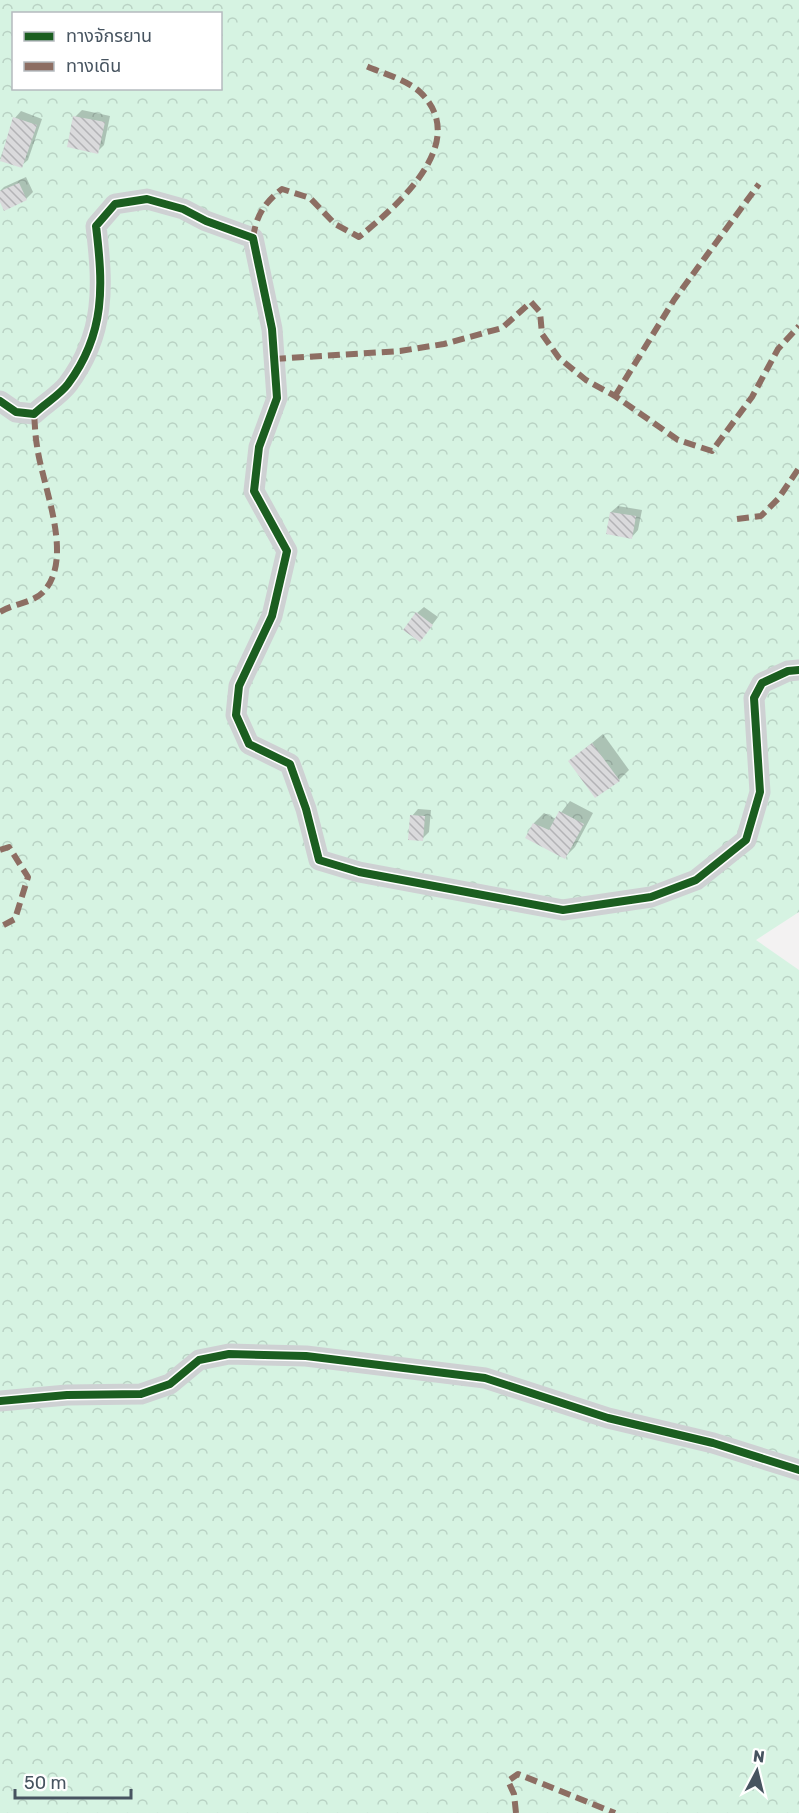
<svg xmlns="http://www.w3.org/2000/svg" width="799" height="1813" viewBox="0 0 799 1813" font-family="Rubik,'Noto Sans Thai',sans-serif">
<style>
.forest{fill:url(#forest-crowns);fill-rule:evenodd}
.shadow{fill:#0003}
.building{fill:url(#building-back-hatch)}
.lines{fill:none;stroke-linecap:round;stroke-linejoin:round}
.minor{stroke:#ced1d3;stroke-width:21}
.quiet{stroke:#8d6e63;stroke-width:6;stroke-dasharray:12 6;stroke-linecap:butt}
.cycleway-casing{stroke:#fff;stroke-width:11}
.cycleway{stroke:#1b5e20;stroke-width:8}
</style>
<defs>
<pattern id="forest-crowns" width="20" height="18" patternUnits="userSpaceOnUse" patternTransform="scale(1.5)"><rect width="20" height="18" fill="#d6f3e2"/><path d="M2 6a3 3 0 1 1 6 0M12 15a3 3 0 1 1 6 0" fill="none" stroke="#b9d2c4"/></pattern>
<pattern id="building-back-hatch" width="6" height="6" patternUnits="userSpaceOnUse" patternTransform="scale(1.5)"><rect width="6" height="6" fill="#dadadc"/><path d="M-1 5l2 2M0 0l6 6M5-1l2 2" fill="none" stroke="#b3b3b6"/></pattern>
</defs>
<rect width="100%" height="100%" fill="#f3f2f2"/>
<!-- forest -->
<path class="forest" d="M0,0h799v912l-43,28 43,30v843h-799zM14,14h206v74h-206z"/>
<!-- shadow -->
<g class="shadow">
<polygon points="82,110 110,116 104,145 97,152 75,117"/>
<polygon points="21,111 42,119 28,160 21,166 0,159 15,118"/>
<polygon points="26,177 33,192 26,199 0,199 0,191 4,187"/>
<polygon points="618,506 642,510 638,530 632,537 611,512"/>
<polygon points="424,607 438,617 426,633 417,613"/>
<polygon points="603,734 629,770 619,780 570,761"/>
<polygon points="570,801 593,813 575,847 565,857 527,838 534,823 544,813 556,819"/>
<polygon points="418,809 431,810 429,832 422,839 412,816"/>
</g>
<!-- building -->
<g class="building">
<polygon points="73,116 105,122 98,154 67,147"/>
<polygon points="13,117 37,125 22,168 0,161"/>
<polygon points="19,183 27,200 4,211 0,202 0,191"/>
<polygon points="610,512 636,516 632,539 606,534"/>
<polygon points="416,612 433,625 420,642 403,630"/>
<polygon points="592,743 620,781 595,798 568,761"/>
<polygon points="559,811 584,824 565,859 525,838 533,823 549,830"/>
<polygon points="410,815 425,816 423,841 408,840"/>
</g>
<g class="lines">
<!-- minor -->
<g class="minor">
<path d="M0,401l16,11 18,2c10,-10 26,-19 34,-30 38,-51 35,-99 28,-158l19,-22 32,-5 36,10 23,12 47,17 19,91 5,69 -18,49 -5,44 33,60 -15,65 -33,70 -3,29 13,29 41,20 16,45 13,51 40,12 204,38 88,-13 45,-17 50,-40 14,-48 -6,-94 8,-15 26,-12 11,-1"/>
<polyline points="0,1401 67,1395 141,1394 170,1384 199,1360 229,1354 306,1356 485,1378 608,1418 713,1443 799,1470"/>
</g>
<!-- quiet -->
<g class="quiet">
<path d="M253,238c3,-22 11,-35 29,-49l28,9 25,26 24,13c38,-31 113,-95 61,-145 -13,-12 -38,-19 -54,-26"/>
<polyline points="274,359 400,351 444,344 502,328 531,302 540,312 542,334 559,358 586,380 615,396 678,440 712,451 752,397 778,349 799,326"/>
<polyline points="615,396 674,300 759,184"/>
<polyline points="737,519 761,516 778,499 799,468"/>
<path d="M0,612c14,-9 35,-9 45,-22 29,-35 -3,-105 -8,-144 -2,-11 -2,-22 -3,-32"/>
<polyline points="0,850 9,847 28,877 15,919 0,927"/>
<polyline points="516,1813 514,1794 508,1781 518,1774 615,1813"/>
</g>
<defs>
<g id="cycleway">
<path d="M0,401l16,11 18,2c10,-10 26,-19 34,-30 38,-51 35,-99 28,-158l19,-22 32,-5 36,10 23,12 47,17 19,91 5,69 -18,49 -5,44 33,60 -15,65 -33,70 -3,29 13,29 41,20 16,45 13,51 40,12 204,38 88,-13 45,-17 50,-40 14,-48 -6,-94 8,-15 26,-12 11,-1"/>
<polyline points="0,1401 67,1395 141,1394 170,1384 199,1360 229,1354 306,1356 485,1378 608,1418 713,1443 799,1470"/>
</g>
</defs>
<!-- cycleway casing -->
<use href="#cycleway" class="cycleway-casing"/>
<!-- cycleway -->
<use href="#cycleway" class="cycleway"/>
</g>
<!-- legend -->
<rect x="12" y="12" width="210" height="78" fill="#ffffff" stroke="#b5bbbf" stroke-width="1.5"/>
<rect x="24" y="32" width="30" height="9" fill="#1b5e20" stroke="#b5bbbf" stroke-width="1.5"/>
<text x="66" y="42" font-size="18" fill="#475460">ทางจักรยาน</text>
<rect x="24" y="62" width="30" height="9" fill="#8d6e63" stroke="#b5bbbf" stroke-width="1.5"/>
<text x="66" y="72" font-size="18" fill="#475460">ทางเดิน</text>
<!-- north arrow -->
<g transform="translate(757 1771) rotate(7)" stroke="#ffffff" stroke-width="4.5" paint-order="stroke">
<path d="M0-4.5L10 22L0 15L-10 22Z" fill="#475460"/>
<text y="-9" font-size="16" font-weight="bold" text-anchor="middle" fill="#475460">N</text>
</g>
<!-- scale -->
<path d="M15 1789v9h116v-9" fill="none" stroke="#475460" stroke-width="3"/>
<text x="24" y="1789" font-size="18" fill="#475460" stroke="#ffffff" stroke-width="4.5" paint-order="stroke">50 m</text>
</svg>
